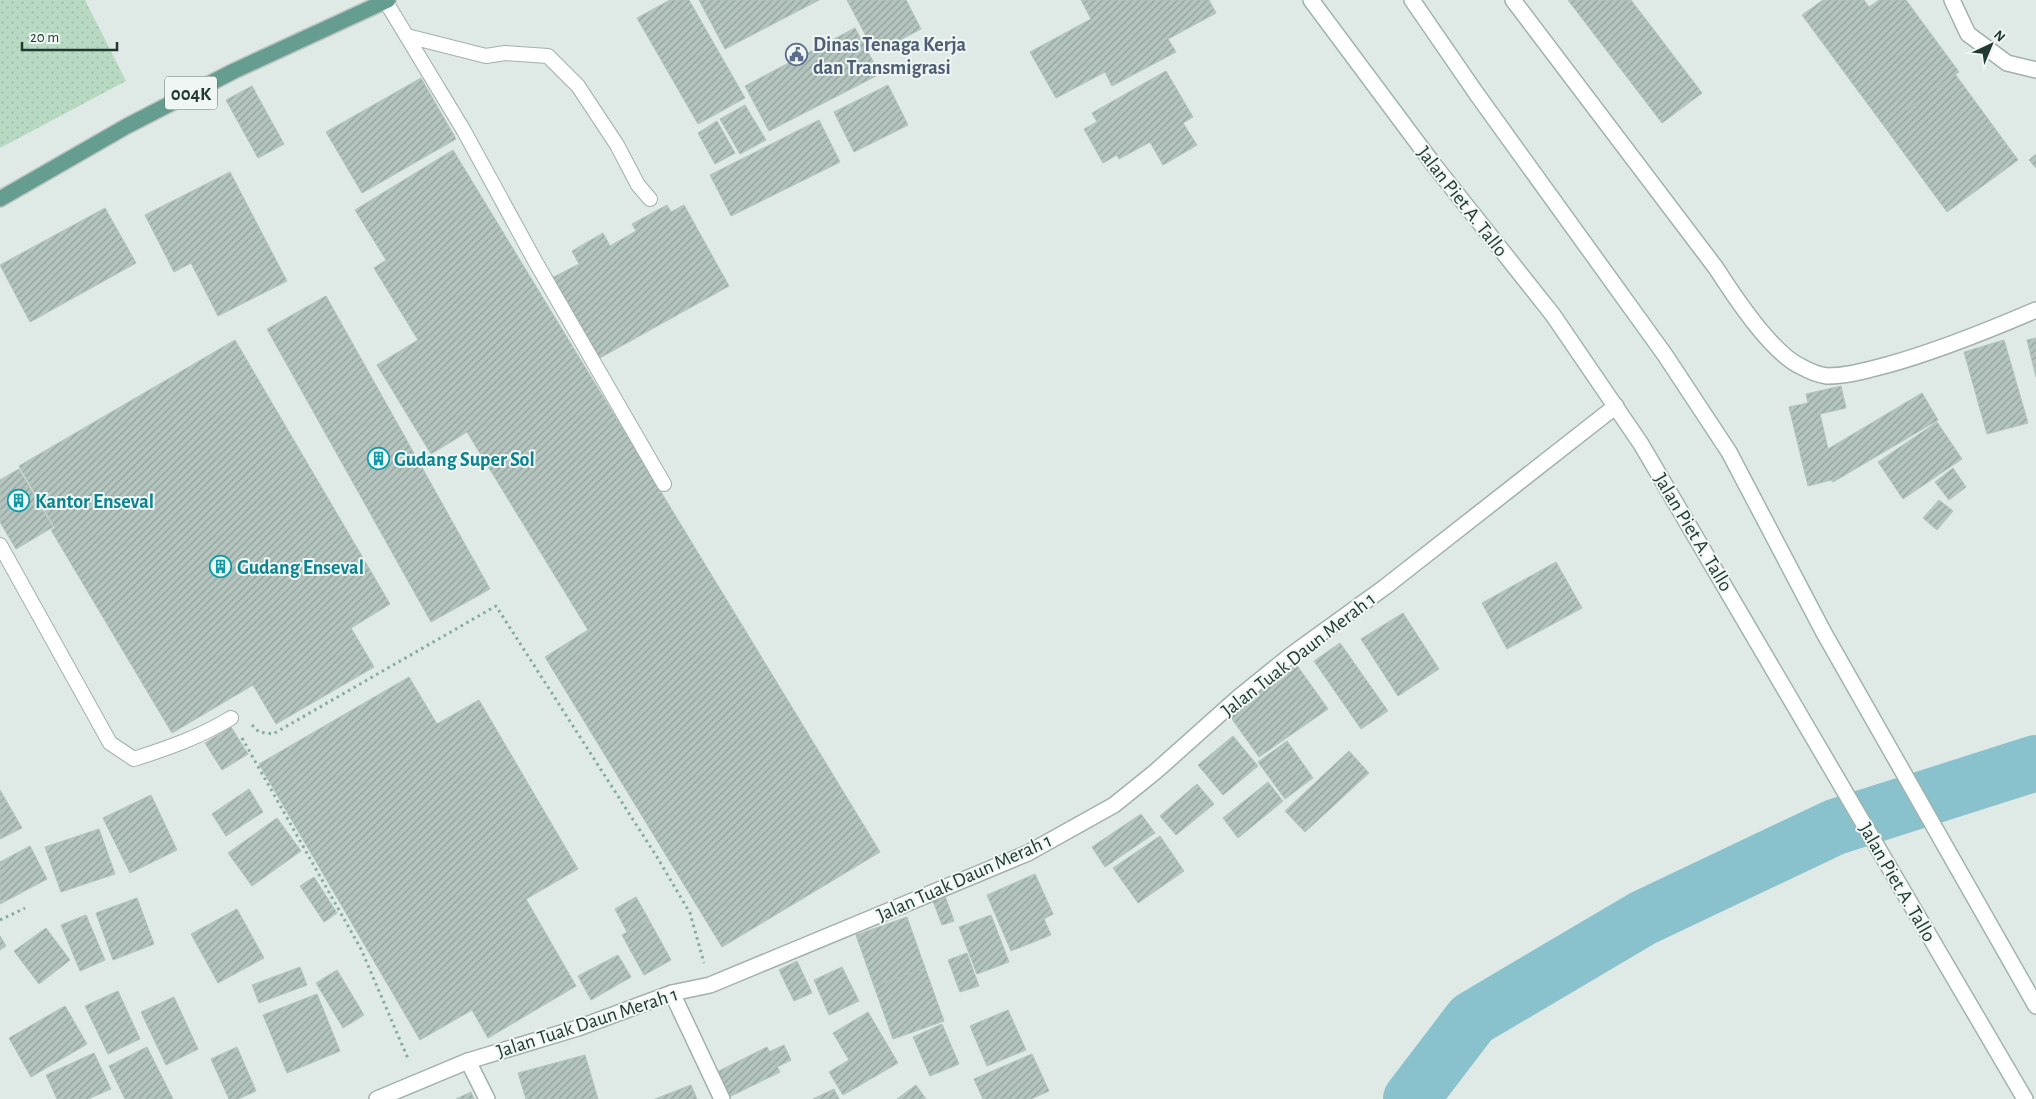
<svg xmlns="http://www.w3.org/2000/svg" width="2036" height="1099" viewBox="0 0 2036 1099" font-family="'Alegreya Sans',sans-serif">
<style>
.grass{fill:url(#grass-dots)}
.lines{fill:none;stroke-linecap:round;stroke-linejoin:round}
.river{stroke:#89c1cd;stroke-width:56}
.building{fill:url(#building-hatch);stroke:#b2c3bc}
.service-casing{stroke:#a2b1ac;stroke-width:16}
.minor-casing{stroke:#a2b1ac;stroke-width:18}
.secondary-casing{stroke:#9fb5ad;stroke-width:18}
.primary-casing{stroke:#bcc4c2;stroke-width:18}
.path{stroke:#81ac9f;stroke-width:3;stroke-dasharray:2.5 4;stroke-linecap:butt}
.service{stroke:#fff;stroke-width:14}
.minor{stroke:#fff;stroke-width:15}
.secondary{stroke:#fff;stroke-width:15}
.primary{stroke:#659d90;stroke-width:15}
.labels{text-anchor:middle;stroke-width:4;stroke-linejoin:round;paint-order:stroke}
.shield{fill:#eff6f3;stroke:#5f726d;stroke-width:1}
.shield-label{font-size:19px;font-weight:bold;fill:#213933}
.service-label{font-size:20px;font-weight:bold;fill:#4e5e75;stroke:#eff6f3;text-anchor:start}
.street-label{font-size:20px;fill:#213933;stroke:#eff6f3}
.culture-label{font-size:20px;font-weight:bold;fill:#0d838f;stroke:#eff6f3;text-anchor:start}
</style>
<defs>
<pattern id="grass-dots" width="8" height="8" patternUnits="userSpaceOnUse" patternTransform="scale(1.25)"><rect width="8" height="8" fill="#b8dac2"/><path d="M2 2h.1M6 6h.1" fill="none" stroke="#9ebca7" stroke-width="1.8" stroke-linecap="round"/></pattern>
<pattern id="building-hatch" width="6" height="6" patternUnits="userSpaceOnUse" patternTransform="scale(1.25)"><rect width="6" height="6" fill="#b4c4be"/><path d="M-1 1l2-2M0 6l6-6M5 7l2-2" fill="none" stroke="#92a09b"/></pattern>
</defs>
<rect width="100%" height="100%" fill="#dfe9e5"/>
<!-- grass -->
<polygon class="grass" points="0,0 85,0 126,81 0,148"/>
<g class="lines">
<!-- river -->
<polyline class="river" points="1411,1099 1472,1019 1643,918 1835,827 2036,763"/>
</g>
<!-- building -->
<g class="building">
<polygon points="670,0 689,0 745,98 698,124 637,18"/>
<polygon points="699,0 819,0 725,49"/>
<polygon points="847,0 906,0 921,29 875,53"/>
<polygon points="1081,0 1209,0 1216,13 1168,39 1176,52 1112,86 1105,72 1056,98 1030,52 1091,19"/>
<polygon points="1568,0 1631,0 1702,93 1662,123"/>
<polygon points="1823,0 1864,0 1869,7 1879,0 1906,0 1959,72 1884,126 1802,15"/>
<polygon points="855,28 880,74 769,131 745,86"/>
<polygon points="1166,71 1193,117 1183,123 1197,145 1163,165 1150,142 1119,159 1117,155 1103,163 1084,129 1097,122 1092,113"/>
<polygon points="1955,74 2018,160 1947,212 1884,126"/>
<polygon points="421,78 456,139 362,193 326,132"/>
<polygon points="888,85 908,125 854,152 834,112"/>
<polygon points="252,86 284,144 258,158 226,100"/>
<polygon points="745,105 766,140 740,154 720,119"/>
<polygon points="819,120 840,162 731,216 710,175"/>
<polygon points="717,121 735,153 715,164 698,133"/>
<polygon points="453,150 880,852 722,947 545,657 588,630 467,432 431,454 377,365 418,340 374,268 386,260 355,210"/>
<polygon points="2036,154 2036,168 2029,160"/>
<polygon points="230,172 287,281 218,316 191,263 174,272 145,215"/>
<polygon points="667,205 671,212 684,205 729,286 598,359 552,278 579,264 572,251 603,233 610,246 636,231 632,224"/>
<polygon points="105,208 136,263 30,322 0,265"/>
<polygon points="326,296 490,589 431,622 267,329"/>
<polygon points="2036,338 2036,377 2027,340"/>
<polygon points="235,340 390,604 351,628 374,667 276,724 253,685 172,733 51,530 55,528 19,466"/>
<polygon points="2004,340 2028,423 1987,434 1964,352"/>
<polygon points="1841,386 1846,408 1820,414 1828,449 1922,393 1938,420 1833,482 1831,480 1808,486 1789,407 1808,403 1806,394"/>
<polygon points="1937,422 1962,459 1903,499 1878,462"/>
<polygon points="1953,468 1966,487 1949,500 1935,482"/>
<polygon points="19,469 53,527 16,549 0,522 0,480"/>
<polygon points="1939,500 1953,511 1937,530 1923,518"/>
<polygon points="1556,562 1582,608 1507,649 1482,603"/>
<polygon points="1403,613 1439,669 1398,696 1361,639"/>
<polygon points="1340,643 1388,711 1361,729 1314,661"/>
<polygon points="1296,664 1328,709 1259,757 1227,712"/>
<polygon points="409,677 437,724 479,700 578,869 526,899 576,986 488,1038 472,1010 420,1040 259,764"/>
<polygon points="231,727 248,754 222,770 205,743"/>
<polygon points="1233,736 1258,766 1223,795 1198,765"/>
<polygon points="1287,741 1313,778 1285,799 1258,762"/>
<polygon points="1349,751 1369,773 1305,832 1285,811"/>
<polygon points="1268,782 1283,801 1238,838 1223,818"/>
<polygon points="1197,784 1214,804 1176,835 1160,816"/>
<polygon points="249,789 263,812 226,836 212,814"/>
<polygon points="0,790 22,828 0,839"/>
<polygon points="151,795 177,850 130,873 103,818"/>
<polygon points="1141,814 1155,833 1105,867 1092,847"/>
<polygon points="277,818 301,851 252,886 228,853"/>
<polygon points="99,829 115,874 61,892 45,847"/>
<polygon points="1160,836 1184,871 1138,903 1113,868"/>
<polygon points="30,846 47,879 0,904 0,862"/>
<polygon points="1035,874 1053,914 1044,919 1051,935 1011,951 987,895"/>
<polygon points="314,877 337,913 324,922 300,886"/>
<polygon points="945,896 954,921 942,925 933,901"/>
<polygon points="636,897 649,920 627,932 615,909"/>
<polygon points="137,898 154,944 113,960 96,913"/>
<polygon points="237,909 264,958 218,983 191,934"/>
<polygon points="86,915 105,960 80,971 61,925"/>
<polygon points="991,915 1009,962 977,974 959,927"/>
<polygon points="907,917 925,968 874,986 856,935"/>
<polygon points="649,920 671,960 644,975 622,935"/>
<polygon points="46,928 70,960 39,984 14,951"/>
<polygon points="0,936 6,946 0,950"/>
<polygon points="967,953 979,986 960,992 948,960"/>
<polygon points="618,955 631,977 591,1000 578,976"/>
<polygon points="797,961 812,993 794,1001 779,970"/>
<polygon points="300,967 307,985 259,1003 252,985"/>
<polygon points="842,967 859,1001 829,1015 814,980"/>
<polygon points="925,968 944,1021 893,1039 874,986"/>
<polygon points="337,970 364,1015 343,1028 316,983"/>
<polygon points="118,991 140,1039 108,1054 85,1006"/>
<polygon points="317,994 340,1051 287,1073 263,1015"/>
<polygon points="174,997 198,1049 166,1065 141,1012"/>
<polygon points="65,1006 87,1044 31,1077 9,1038"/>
<polygon points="1008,1010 1026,1050 987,1066 970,1026"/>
<polygon points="868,1012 898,1063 843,1095 829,1072 849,1060 833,1033"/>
<polygon points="942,1024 959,1064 930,1076 913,1037"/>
<polygon points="784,1045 791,1060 777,1067 769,1052"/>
<polygon points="147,1047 173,1099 125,1099 109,1066"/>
<polygon points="237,1047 256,1091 238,1099 229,1099 211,1059"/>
<polygon points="767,1047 780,1072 729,1097 717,1072"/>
<polygon points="94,1053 111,1089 88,1099 57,1099 46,1075"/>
<polygon points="1032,1054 1049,1091 1031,1099 983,1099 974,1079"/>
<polygon points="585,1055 598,1099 526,1099 518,1073"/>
<polygon points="691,1085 697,1099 655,1099"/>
<polygon points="916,1085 926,1099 897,1099"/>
<polygon points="834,1089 839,1099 813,1099"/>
<polygon points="471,1092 474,1099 456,1099"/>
</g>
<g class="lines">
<defs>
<g id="service">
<polyline points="386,2 464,131 535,261 664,484"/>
<polyline points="407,36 486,56 505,53 548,56 578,86 617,145 638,185 650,199"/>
<path d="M0,545l110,198 24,16c34,-11 66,-22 97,-41"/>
</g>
<g id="minor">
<path d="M1513,0l203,268c18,28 56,86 86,99 7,4 18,8 25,9 21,0 40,-6 60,-11 51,-14 100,-34 149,-55"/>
<polyline points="1952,0 1968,34 2007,63 2036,70"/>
<polyline points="672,993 722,1099"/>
<polyline points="468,1061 487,1099"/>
<polyline points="377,1099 468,1061 578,1028 672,993 710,985 1028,853 1114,805 1155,772 1239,697 1291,655 1385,587 1616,406"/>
</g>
<g id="secondary">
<polyline points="1311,0 1434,165 1553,315 1641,444 2025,1099"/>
<polyline points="1412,0 1476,93 1665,355 1729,452 1824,633 2036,1006"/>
</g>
<polyline id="primary" points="0,199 127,126 234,71 388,0"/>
</defs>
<!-- service casing -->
<use href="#service" class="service-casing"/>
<!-- minor casing -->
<use href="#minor" class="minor-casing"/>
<!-- secondary casing -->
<use href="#secondary" class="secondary-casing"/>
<!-- primary casing -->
<use href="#primary" class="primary-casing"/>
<!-- path -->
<g class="path">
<polyline points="252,725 259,732 273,734 496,606 657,857 690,913 704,963"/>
<polyline points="242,738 361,949 409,1061"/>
<polyline points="0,920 25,908"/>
</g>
<!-- service -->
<use href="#service" class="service"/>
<!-- minor -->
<use href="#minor" class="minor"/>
<!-- secondary -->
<use href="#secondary" class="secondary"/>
<!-- primary -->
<use href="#primary" class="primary"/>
</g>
<!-- icons -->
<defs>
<symbol id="civic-ring" viewBox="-11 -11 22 22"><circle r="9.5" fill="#eff6f3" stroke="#5c6f8a" stroke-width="1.5"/><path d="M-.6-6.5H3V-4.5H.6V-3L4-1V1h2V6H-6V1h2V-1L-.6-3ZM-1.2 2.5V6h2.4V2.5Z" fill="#5c6f8a"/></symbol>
<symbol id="building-ring" viewBox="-11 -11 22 22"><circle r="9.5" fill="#eff6f3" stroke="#0f9aa8" stroke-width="1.5"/><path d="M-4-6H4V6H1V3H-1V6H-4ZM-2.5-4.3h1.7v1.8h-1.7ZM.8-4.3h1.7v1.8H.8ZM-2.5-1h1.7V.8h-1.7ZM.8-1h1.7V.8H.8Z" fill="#0f9aa8"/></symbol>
</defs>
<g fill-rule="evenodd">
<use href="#civic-ring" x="784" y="42" width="25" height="25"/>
<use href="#building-ring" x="366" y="446" width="25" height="25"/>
<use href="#building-ring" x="6" y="488" width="25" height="25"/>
<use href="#building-ring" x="208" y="554" width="25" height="25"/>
</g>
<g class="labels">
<!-- shield labels -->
<rect class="shield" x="165" y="76.5" width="52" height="33" rx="4"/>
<g class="shield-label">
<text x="191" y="100">004K</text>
</g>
<!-- service labels -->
<g class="service-label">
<text x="813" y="51">Dinas Tenaga Kerja<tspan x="813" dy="23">dan Transmigrasi</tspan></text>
</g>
<!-- street labels -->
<g class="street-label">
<text transform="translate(1463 201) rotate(52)" y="7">Jalan Piet A. Tallo</text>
<text transform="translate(1694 532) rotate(59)" y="7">Jalan Piet A. Tallo</text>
<text transform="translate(1298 654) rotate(-38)" y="7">Jalan Tuak Daun Merah 1</text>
<text transform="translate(964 877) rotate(-24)" y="7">Jalan Tuak Daun Merah 1</text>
<text transform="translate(1898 882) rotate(60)" y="7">Jalan Piet A. Tallo</text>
<text transform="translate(587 1022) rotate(-18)" y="7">Jalan Tuak Daun Merah 1</text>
</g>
<!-- culture labels -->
<g class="culture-label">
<text x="394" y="466">Gudang Super Sol</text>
<text x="35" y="508">Kantor Enseval</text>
<text x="237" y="574">Gudang Enseval</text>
</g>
</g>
<!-- north arrow -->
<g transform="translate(1991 45) rotate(44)" stroke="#eff6f3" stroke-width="4" paint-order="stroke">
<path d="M0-4L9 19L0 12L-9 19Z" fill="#213933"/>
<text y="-8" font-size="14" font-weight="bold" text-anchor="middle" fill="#213933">N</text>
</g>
<!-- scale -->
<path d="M22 42v8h95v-8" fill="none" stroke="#213933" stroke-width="2.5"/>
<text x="30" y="42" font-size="15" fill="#213933" stroke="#eff6f3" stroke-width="4" paint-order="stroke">20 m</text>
</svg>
